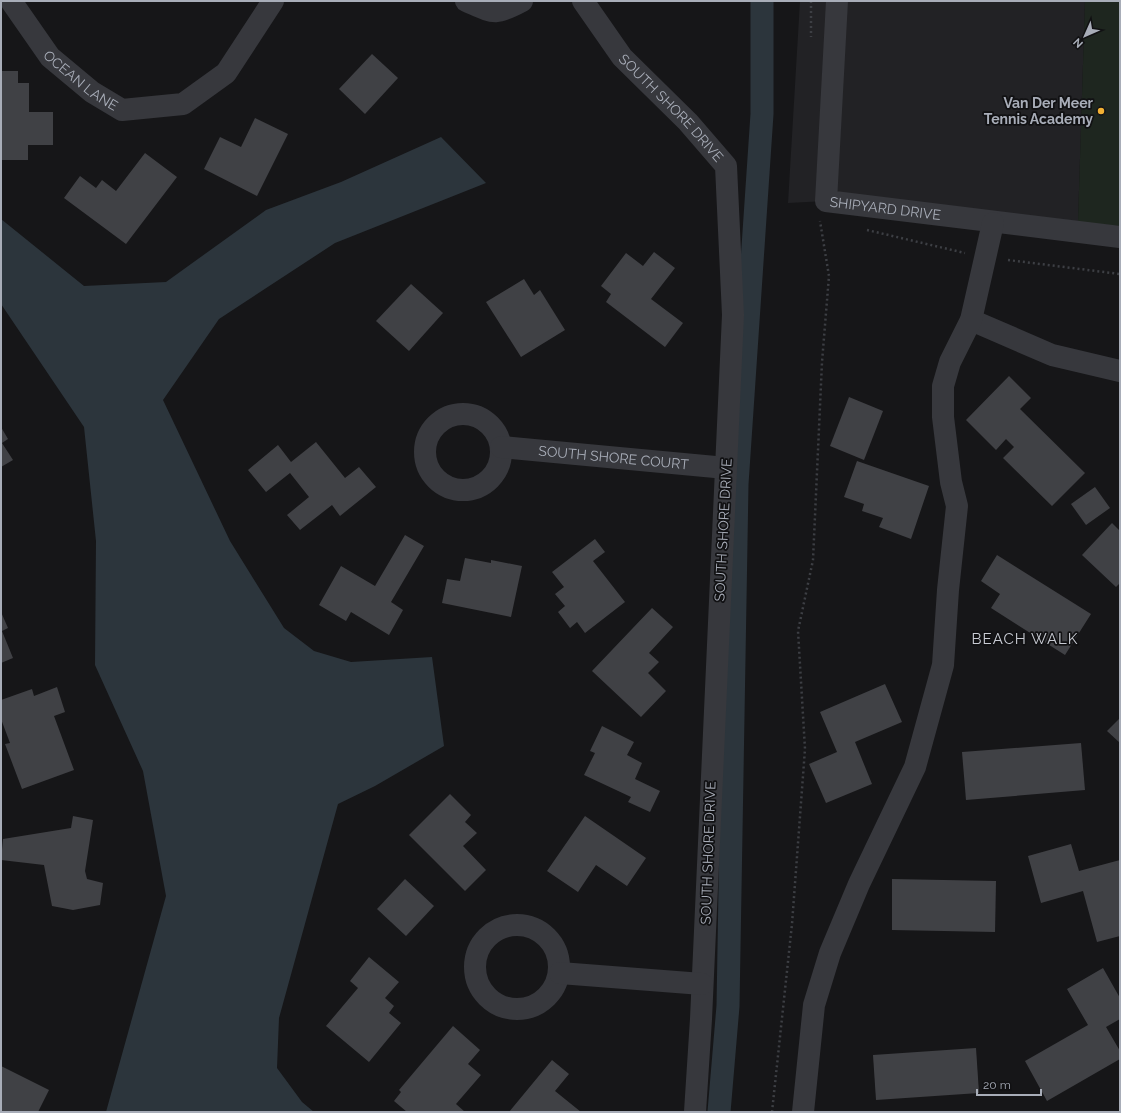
<svg xmlns="http://www.w3.org/2000/svg" width="1121" height="1113" viewBox="0 0 1121 1113" font-family="Raleway,sans-serif">
<style>
.built{fill:#222225}
.green{fill:#1e261f}
.water{fill:#2c353c}
.lines{fill:none;stroke-linecap:round;stroke-linejoin:round}
.canal{stroke:#2c353c;stroke-width:23}
.building{fill:#404145}
.path{stroke:#3d3f44;stroke-width:2.5;stroke-dasharray:2 3;stroke-linecap:butt}
.minor{stroke:#37383d;stroke-width:22}
.poi-dot{fill:#f2b134;stroke:#111113;stroke-width:1.5}
.labels{text-anchor:middle;stroke-width:3.5;stroke-linejoin:round;paint-order:stroke}
.street-label{font-size:14px;fill:#a8adb8;stroke:#111113}
.poi-label{font-size:14px;font-weight:bold;fill:#a8adb8;stroke:#111113;text-anchor:end}
.neighbourhood-label{font-size:15px;letter-spacing:1px;fill:#c9ccd4;stroke:#111113}
</style>
<rect width="100%" height="100%" fill="#161618"/>
<!-- built -->
<polygon class="built" points="800,1 1085,1 1078,222 826,201 788,203"/>
<!-- green -->
<polygon class="green" points="1085,1 1120,1 1120,226 1078,222"/>
<!-- water -->
<polygon class="water" points="441,137 486,183 335,243 219,319 163,400 230,541 284,628 314,651 351,662 432,657 444,746 375,786 338,804 279,1018 277,1068 302,1102 314,1112 106,1112 166,896 143,771 95,665 96,541 84,427 1,304 1,219 84,286 166,282 266,210 341,182"/>
<g class="lines">
<!-- canal -->
<polyline class="canal" points="719,1112 728,1006 737,484 762,114 762,1"/>
</g>
<!-- building -->
<g class="building">
<polygon points="372,54 398,78 365,114 339,89"/>
<polygon points="1,71 18,71 18,83 29,83 29,112 53,112 53,145 28,145 28,160 1,160"/>
<polygon points="255,118 288,134 257,196 204,169 220,137 241,147"/>
<polygon points="145,153 177,177 126,244 64,198 80,176 96,188 102,180 116,191"/>
<polygon points="654,252 675,268 651,299 683,323 665,347 606,302 611,294 601,286 626,253 643,266"/>
<polygon points="524,279 534,295 540,290 565,330 521,357 486,302"/>
<polygon points="411,284 443,313 409,351 376,321"/>
<polygon points="1009,376 1031,398 1020,409 1085,473 1052,506 1003,458 1014,447 1006,439 996,450 966,420"/>
<polygon points="849,397 883,411 864,460 830,446"/>
<polygon points="1,427 8,439 2,443 13,460 1,467"/>
<polygon points="316,442 345,478 359,467 376,487 340,516 332,505 300,530 287,515 309,497 290,473 266,492 248,470 278,445 291,462"/>
<polygon points="857,461 929,486 911,539 879,527 883,518 862,511 864,504 844,497"/>
<polygon points="1095,487 1110,508 1086,525 1071,504"/>
<polygon points="1112,523 1120,531 1120,583 1116,587 1082,555"/>
<polygon points="405,535 424,546 391,602 403,610 389,635 351,612 346,621 319,605 341,566 375,586"/>
<polygon points="595,539 605,552 593,561 625,602 585,633 577,622 570,628 558,612 565,606 555,594 564,587 552,572"/>
<polygon points="997,555 1091,614 1065,655 991,608 1000,594 981,581"/>
<polygon points="465,558 491,563 491,560 522,566 511,617 442,603 447,579 460,581"/>
<polygon points="652,608 673,627 649,653 659,662 648,673 666,691 641,717 592,671"/>
<polygon points="1,612 8,628 2,631 13,658 1,663"/>
<polygon points="885,684 902,722 855,742 872,784 826,803 809,764 837,752 820,712"/>
<polygon points="57,687 65,712 54,716 74,770 22,789 5,744 10,743 1,719 1,700 32,689 34,696"/>
<polygon points="1119,719 1120,720 1120,743 1107,731"/>
<polygon points="602,726 634,742 627,755 642,763 635,779 660,791 650,812 628,802 631,797 584,775 595,753 590,751"/>
<polygon points="1081,743 1085,790 966,800 962,752"/>
<polygon points="450,794 471,815 465,822 477,833 463,846 486,870 465,891 409,835"/>
<polygon points="73,816 93,820 85,871 87,879 103,883 100,905 73,910 52,906 44,865 1,860 3,839 71,828"/>
<polygon points="585,816 646,858 627,886 596,865 578,892 547,871"/>
<polygon points="1071,844 1079,871 1120,860 1120,936 1097,942 1083,891 1041,903 1028,856"/>
<polygon points="405,879 434,906 406,936 377,909"/>
<polygon points="892,879 996,881 995,932 892,930"/>
<polygon points="369,957 399,982 385,998 394,1006 389,1013 401,1023 369,1062 326,1026 358,988 350,981"/>
<polygon points="1103,968 1120,998 1120,1019 1106,1027 1120,1051 1120,1059 1047,1101 1025,1061 1088,1025 1067,989"/>
<polygon points="453,1026 480,1050 468,1064 481,1075 456,1104 465,1112 407,1112 394,1101 401,1092 399,1090"/>
<polygon points="976,1048 979,1093 876,1100 873,1055"/>
<polygon points="552,1060 569,1074 555,1091 581,1112 509,1112"/>
<polygon points="1,1066 49,1090 38,1112 1,1112"/>
</g>
<g class="lines">
<!-- path -->
<g class="path">
<polyline points="811,1 811,37"/>
<polyline points="867,230 965,253"/>
<polyline points="1008,260 1120,274"/>
<polyline points="772,1112 792,924 805,749 798,631 813,560 822,362 829,276 820,221"/>
</g>
<!-- minor -->
<g class="minor">
<path id="s1" d="M11,1l39,56 42,35 30,18 61,-6 43,-31 47,-72"/>
<path d="M466,1c28,12 28,15 56,0"/>
<path id="s2" d="M583,1l39,56 66,65 38,44 7,149 -32,704 -6,93"/>
<path id="s3" d="M837,1l-11,200 294,36"/>
<polyline points="971,320 1052,355 1120,371"/>
<circle cx="463" cy="452" r="38"/>
<path id="s4" d="M501,447l225,21"/>
<circle cx="517" cy="967" r="42"/>
<polyline points="560,973 702,984"/>
<polyline points="803,1112 814,1005 830,953 859,884 915,767 943,665 948,590 957,506 951,482 943,417 943,386 950,362 971,320 993,223"/>
</g>
</g>
<!-- markers -->
<circle class="poi-dot" cx="1101" cy="111" r="4"/>
<g class="labels">
<!-- street labels -->
<g class="street-label">
<text dy="5" stroke="none"><textPath href="#s1" startOffset="107">OCEAN LANE</textPath></text>
<text dy="5" stroke="none"><textPath href="#s2" startOffset="139">SOUTH SHORE DRIVE</textPath></text>
<text dy="5" stroke="none"><textPath href="#s3" startOffset="260">SHIPYARD DRIVE</textPath></text>
<text dy="5" stroke="none"><textPath href="#s4" startOffset="113">SOUTH SHORE COURT</textPath></text>
<text transform="translate(723 530) rotate(-87)" y="5">SOUTH SHORE DRIVE</text>
<text transform="translate(708 853) rotate(-88)" y="5">SOUTH SHORE DRIVE</text>
</g>
<!-- poi labels -->
<g class="poi-label">
<text x="1093" y="108">Van Der Meer<tspan x="1093" dy="16">Tennis Academy</tspan></text>
</g>
<!-- neighbourhood labels -->
<g class="neighbourhood-label">
<text x="1025" y="644">BEACH WALK</text>
</g>
</g>
<!-- border -->
<rect width="1121" height="1113" fill="none" stroke="#a8adb8" stroke-width="4"/>
<!-- north arrow -->
<g transform="translate(1085 36) rotate(225)" stroke="#111113" stroke-width="3" paint-order="stroke">
<path d="M0-3L7 15L0 10L-7 15Z" fill="#a8adb8"/>
<text y="-6" font-size="11" font-weight="bold" text-anchor="middle" fill="#a8adb8">N</text>
</g>
<!-- scale -->
<path d="M977 1089v6h64v-6" fill="none" stroke="#a8adb8" stroke-width="2"/>
<text x="983" y="1089" font-size="12" fill="#a8adb8" stroke="#111113" stroke-width="3" paint-order="stroke">20 m</text>
</svg>
